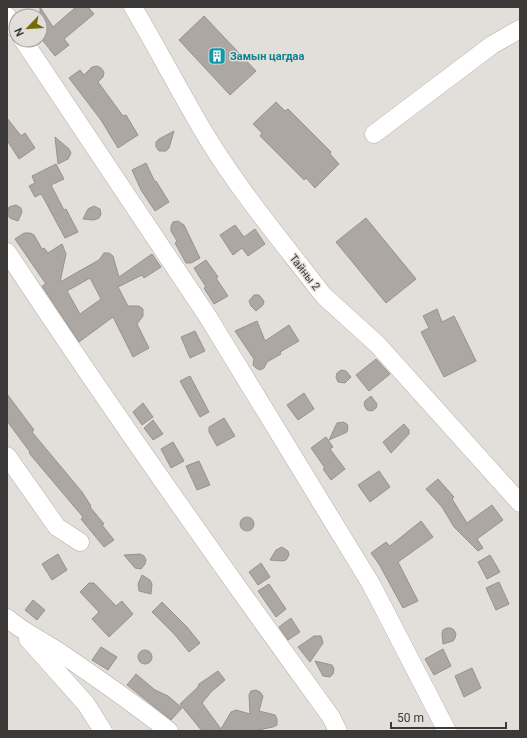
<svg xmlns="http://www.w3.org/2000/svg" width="527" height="738" viewBox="0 0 527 738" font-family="Roboto,sans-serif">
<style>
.building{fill:#aca7a3;stroke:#96928e;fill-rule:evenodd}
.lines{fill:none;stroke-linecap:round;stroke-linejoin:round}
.minor-casing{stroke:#b4b0ac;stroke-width:19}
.minor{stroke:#fff;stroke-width:18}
.labels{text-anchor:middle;stroke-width:3;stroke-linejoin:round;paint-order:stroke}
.culture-label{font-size:11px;font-weight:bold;fill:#0d838f;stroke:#e2deda;text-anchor:start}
.street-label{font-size:11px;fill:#3b3a38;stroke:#e2deda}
</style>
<rect width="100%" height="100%" fill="#e2deda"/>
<!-- building -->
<g class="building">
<polygon points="40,7 53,27 76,7 88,7 94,14 64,39 69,45 55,56 40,37"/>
<polygon points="204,16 256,71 230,95 179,40"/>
<polygon points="97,66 101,68 104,72 103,77 98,82 123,116 126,115 138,135 118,148 101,120 69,78 80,70 84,75 92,67"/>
<polygon points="276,102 285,111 288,109 331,152 330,154 339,164 315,188 306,178 304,180 260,136 262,133 253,124"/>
<polygon points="7,118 21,136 25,133 35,148 19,159 7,140"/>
<polygon points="174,131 169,148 166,151 159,151 156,147 156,142 159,139"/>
<polygon points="55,137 69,149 71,153 68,159 58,164"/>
<polygon points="146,163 155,182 156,181 169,202 155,211 141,190 132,170"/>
<polygon points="56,164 64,179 51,185 64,210 66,209 78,232 65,238 43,197 41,194 35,197 29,186 35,183 32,176"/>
<polygon points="16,205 21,208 22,212 18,221 10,218 7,214 9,207"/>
<polygon points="94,206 100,209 101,214 99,218 94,220 83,219 88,209"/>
<polygon points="366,218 416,279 386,303 336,242"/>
<polygon points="178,221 184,225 200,258 191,263 186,263 175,243 177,241 171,231 171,226 173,222"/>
<polygon points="235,225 244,237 255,229 265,244 248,256 242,248 233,255 220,235"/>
<path d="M24,233h6l4,2 8,14 2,-1 4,5 14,-9 4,10 -6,28 39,-22 5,-7h5l4,3 6,21 33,-23 9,13 -17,11 -2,-3 -24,12 10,19h11l4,3v7l-6,8 12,24 -16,9 -20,-40 -34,25 -37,-56 4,-2 -31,-45zM90,278l11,21 -21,15 -13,-23z"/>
<polygon points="206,260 218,277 216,278 228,296 214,304 204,288 206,287 194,268"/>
<polygon points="254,295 259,295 264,301 263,305 256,311 251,306 249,301"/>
<polygon points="437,309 442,322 454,316 476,361 444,377 421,332 429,328 423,316"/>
<polygon points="257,321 265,341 289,325 299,341 280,352 281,354 267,362 264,368 260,370 256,368 253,365 254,359 235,331"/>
<polygon points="195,331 205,351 190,358 181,337"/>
<polygon points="376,359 390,374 369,391 356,375"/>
<polygon points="341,370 346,371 351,377 345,383 338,382 336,377 337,373"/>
<polygon points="190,376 209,412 200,417 180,381"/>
<polygon points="304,393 314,409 298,420 287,405"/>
<polygon points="7,394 34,430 32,432 82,492 91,506 90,507 104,524 102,525 114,540 104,547 81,519 83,517 29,453 30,452 7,421"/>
<polygon points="371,396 377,404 376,408 372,411 367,410 364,405 365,401"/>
<polygon points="143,403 153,417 142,425 133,412"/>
<polygon points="224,418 235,436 217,446 209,432 209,427"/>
<polygon points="153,420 163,434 153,440 144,428"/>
<polygon points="343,422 347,424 348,427 347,432 329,440 337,423"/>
<polygon points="404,424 409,430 409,434 391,453 383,442"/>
<polygon points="326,437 333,447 330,449 345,469 331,480 323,469 325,468 311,448"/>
<polygon points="173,442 184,461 171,468 161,449"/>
<polygon points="199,461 210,485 197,490 186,466"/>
<polygon points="379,471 390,487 370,502 358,485"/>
<polygon points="438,479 454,497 452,499 467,523 492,505 503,520 477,539 483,548 478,551 454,527 442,507 426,489"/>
<circle cx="247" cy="524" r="7"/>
<polygon points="421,521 433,537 398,562 418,601 403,608 379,564 371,553 386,542 390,546"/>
<polygon points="282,547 288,551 289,555 286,560 282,561 270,560 276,550"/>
<polygon points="58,554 67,570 52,580 42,564"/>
<polygon points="140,554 144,556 146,560 145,564 141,569 135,568 124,555"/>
<polygon points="490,555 500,572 487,579 478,562"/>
<polygon points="261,563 270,577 258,585 249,572"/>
<polygon points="142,575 150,580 152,584 151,594 139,591 138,584"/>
<polygon points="499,582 509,604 496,610 486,588"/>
<polygon points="89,583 94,583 116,606 122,601 133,614 109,637 92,619 99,612 80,592"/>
<polygon points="269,584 286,609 276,617 258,591"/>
<polygon points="33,600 45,610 37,620 25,610"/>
<polygon points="162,602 187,627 200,643 189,652 175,635 152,612"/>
<polygon points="291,618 300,632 288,640 279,627"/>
<polygon points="447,628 451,628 454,630 456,634 455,638 453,641 443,644 442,634 443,630"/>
<polygon points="314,636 321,636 323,643 310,662 298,647"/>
<polygon points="101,647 117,657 108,670 92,660"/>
<polygon points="443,649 451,666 434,675 425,659"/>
<circle cx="145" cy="657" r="7"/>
<polygon points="315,661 332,665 334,669 333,674 330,677 323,676"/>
<polygon points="472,668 481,688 464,697 455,676"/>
<polygon points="218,671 225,680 211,692 202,703 221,729 231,712 236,710 250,714 249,695 251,691 256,690 260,692 263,696 259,711 275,715 277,719 277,725 273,727 253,731 202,731 180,704 198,687 199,684"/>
<polygon points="136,674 155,690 168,696 182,708 171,720 127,685"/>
</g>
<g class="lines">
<defs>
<g id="minor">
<path d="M133,7c26,44 49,89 75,132 32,52 71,99 108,147l8,10 54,49 142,158"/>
<polyline points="7,16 16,29"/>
<polyline points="23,40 208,317 371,584 447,731"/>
<polyline points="374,134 492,45 520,29"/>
<path d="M7,252c104,158 213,312 324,465l7,14"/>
<polyline points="7,456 57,527 80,542"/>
<path d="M7,618c16,14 34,22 52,34 37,25 74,51 110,79"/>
<polyline points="28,639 86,704 103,731"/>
</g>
</defs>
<!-- minor casing -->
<use href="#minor" class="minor-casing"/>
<!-- minor -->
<use href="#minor" class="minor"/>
</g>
<!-- icons -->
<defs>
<symbol id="building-square" viewBox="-11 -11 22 22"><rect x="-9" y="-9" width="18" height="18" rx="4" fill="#0f9aa8" stroke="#e2deda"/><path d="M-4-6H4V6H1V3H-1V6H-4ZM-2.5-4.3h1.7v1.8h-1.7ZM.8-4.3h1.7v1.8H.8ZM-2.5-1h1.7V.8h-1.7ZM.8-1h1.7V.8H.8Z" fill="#fff"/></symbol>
</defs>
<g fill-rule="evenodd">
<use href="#building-square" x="207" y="46" width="20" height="20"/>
</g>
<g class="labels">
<!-- culture labels -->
<g class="culture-label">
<text x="230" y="60">Замын цагдаа</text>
</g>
<!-- street labels -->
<g class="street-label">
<text transform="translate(305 272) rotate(52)" y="4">Тайны 2</text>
</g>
</g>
<!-- border -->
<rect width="527" height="738" fill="none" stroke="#3b3a38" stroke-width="16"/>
<!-- north arrow -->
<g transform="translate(28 28) rotate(245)"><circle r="19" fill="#e2deda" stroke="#9f9c99"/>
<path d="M0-3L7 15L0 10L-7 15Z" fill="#746c08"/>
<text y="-6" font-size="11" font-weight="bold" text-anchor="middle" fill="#3b3a38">N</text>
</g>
<!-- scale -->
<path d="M391 722v6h115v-6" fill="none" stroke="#3b3a38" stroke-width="2"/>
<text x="397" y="722" font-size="12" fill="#3b3a38" stroke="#e2deda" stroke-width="3" paint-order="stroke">50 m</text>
</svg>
